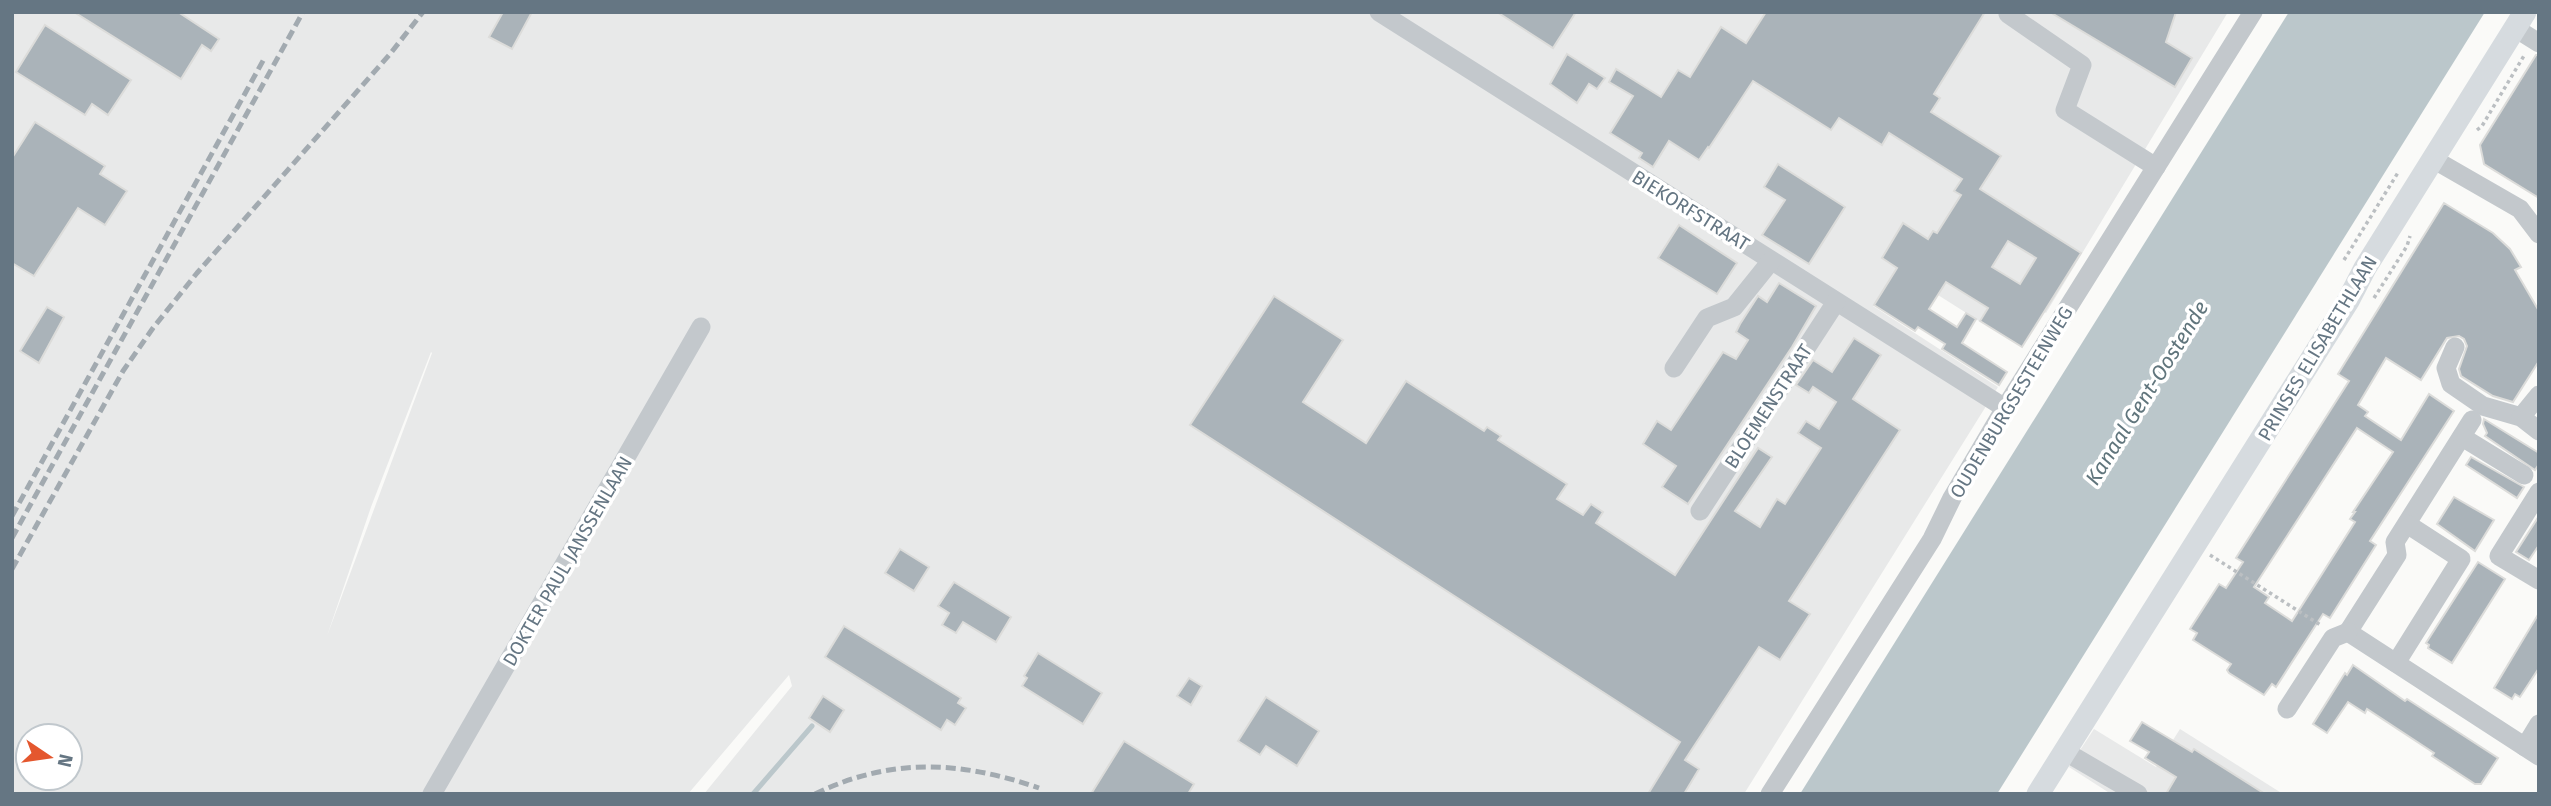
<svg xmlns="http://www.w3.org/2000/svg" width="2551" height="806" viewBox="0 0 2551 806" font-family="'Fira Sans',sans-serif">
<style>
.built{fill:#e8e9e9;fill-rule:evenodd}
.water{fill:#bbc7cb}
.lines{fill:none;stroke-linecap:round;stroke-linejoin:round}
.stream{stroke:#bbc7cb;stroke-width:5}
.building{fill:#aab3b9;stroke:#dcdcda;stroke-width:2;fill-rule:evenodd}
.path{stroke:#bbbfc2;stroke-width:3.5;stroke-dasharray:3.5 3.5;stroke-linecap:butt}
.minor{stroke:#c3c8cc;stroke-width:19}
.major{stroke:#d6dbdf;stroke-width:23}
.rail{stroke:#a2aab0;stroke-width:5;stroke-dasharray:10 5;stroke-linecap:butt}
.labels{text-anchor:middle;stroke-width:7;stroke-linejoin:round;paint-order:stroke}
.street-label{font-size:19px;fill:#657683;stroke:#fff}
.water-label{font-size:21px;font-style:italic;fill:#60757c;stroke:#fff}
</style>
<rect width="100%" height="100%" fill="#fafaf8"/>
<!-- built -->
<g class="built">
<path d="M12,12h2216l-182,301 -44,-28 -23,36 -82,-52 -24,37 125,81 -254,407h-1040l88,-108 -3,-11 -101,119h-676zM431,352l1,1 -105,283 44,-129zM28,736h42v42h-42z"/>
<polygon points="2094,729 2156,767 2180,729 2283,794 2111,794 2069,767"/>
</g>
<!-- water -->
<polygon class="water" points="2289,12 2485,12 1997,794 1800,794"/>
<g class="lines">
<!-- stream -->
<polyline class="stream" points="753,794 812,726"/>
</g>
<!-- building -->
<g class="building">
<polygon points="74,12 178,12 219,39 211,51 202,45 181,79"/>
<polygon points="503,12 532,12 512,49 489,37"/>
<polygon points="1497,12 1576,12 1553,48"/>
<path d="M1766,12h219l-51,82 6,4 -9,14 70,44 -21,33 101,64 -59,94 -42,-26 8,-13 -42,-26 -17,27 28,18 9,-14 10,6 -14,24 45,29 -8,13 -57,-36 3,-5 -27,-17 -3,4 -41,-26 23,-37 -15,-10 21,-35 25,16 5,-8 4,2 24,-38 -7,-4 8,-12 -73,-46 -7,12 -43,-27 -8,12 -78,-49 -44,67 -1,-1 -9,13 -30,-19 -16,26 -14,-9 3,-5 -32,-20 23,-37 -24,-14 7,-13 45,28 17,-27 12,7 31,-50 25,16zM2008,241l28,17 -16,26 -28,-17z"/>
<polygon points="2050,12 2176,12 2166,42 2192,58 2175,87"/>
<polygon points="45,25 131,80 108,115 92,104 85,115 16,72"/>
<polygon points="1567,54 1605,78 1597,89 1589,84 1577,103 1550,84"/>
<polygon points="2536,55 2539,55 2539,198 2484,164 2480,145"/>
<polygon points="35,122 105,166 100,174 127,191 105,225 78,208 34,276 12,263 12,158"/>
<polygon points="1778,164 1845,207 1809,264 1762,235 1785,200 1764,187"/>
<path d="M2444,203l49,30 17,16 11,18 -6,3 24,41v50l-26,41 -20,-6 -32,-20 -2,-7 8,-23 -3,-7 -5,-3 -12,2 -26,42 -35,-22 -28,47 10,7 -3,4 36,24 28,-46 25,17 -84,130 6,4 -46,73 -7,-4 -47,73 -4,-3 -8,11 -35,-22 -2,-3 4,-6 -38,-24 4,-7 -7,-4 29,-45 7,4 17,-26 -7,-4 113,-177 -11,-7zM2357,428l36,24 -40,60h2l-5,7 5,3 -63,99 -27,-18 4,-6 -15,-10z"/>
<polygon points="1679,225 1737,263 1717,294 1658,258"/>
<polygon points="1779,283 1816,306 1792,347 1688,504 1662,487 1676,466 1643,444 1657,421 1671,430 1723,352 1736,359 1748,340 1736,332 1740,324 1758,296 1767,302"/>
<polygon points="1274,296 1343,340 1303,402 1366,443 1406,381 1484,431 1487,427 1501,436 1498,440 1567,484 1557,499 1583,515 1591,504 1603,512 1596,523 1675,575 1758,448 1772,457 1735,511 1760,527 1777,499 1785,504 1821,448 1798,433 1806,421 1819,429 1836,402 1813,387 1809,393 1796,385 1813,360 1832,372 1854,338 1881,355 1853,399 1900,430 1789,601 1810,614 1780,660 1759,647 1685,760 1699,769 1684,794 1648,794 1680,742 1190,425"/>
<polygon points="47,307 64,317 39,363 20,351"/>
<polygon points="2484,419 2539,453 2539,464 2535,470 2485,436 2487,433 2483,424"/>
<polygon points="2471,457 2524,487 2517,498 2466,465"/>
<polygon points="2454,497 2494,520 2475,551 2437,524"/>
<polygon points="2539,516 2539,545 2529,560 2516,552"/>
<polygon points="900,549 929,567 914,591 885,573"/>
<polygon points="2478,562 2505,579 2452,663 2428,648 2429,645 2426,643"/>
<polygon points="954,582 1011,617 996,642 963,622 956,633 942,625 949,613 938,606"/>
<polygon points="2539,613 2539,668 2520,697 2515,694 2512,699 2494,688"/>
<polygon points="844,626 961,698 958,703 966,708 955,725 947,720 941,730 825,657"/>
<polygon points="1038,653 1102,693 1083,724 1022,686 1027,678 1024,676"/>
<polygon points="2353,665 2405,701 2407,699 2498,758 2481,784 2475,784 2432,756 2434,753 2367,709 2365,713 2348,702 2327,733 2313,724 2345,673 2347,675"/>
<polygon points="1189,678 1202,686 1191,705 1177,696"/>
<polygon points="823,696 844,710 830,732 809,718"/>
<polygon points="1266,697 1319,731 1297,766 1266,746 1260,755 1238,741"/>
<polygon points="2142,722 2192,752 2194,749 2265,794 2166,794 2176,777 2145,758 2149,752 2130,741"/>
<polygon points="1124,741 1194,784 1188,794 1091,794"/>
</g>
<g class="lines">
<!-- path -->
<g class="path">
<polyline points="2477,130 2482,126 2525,54"/>
<polyline points="2344,260 2399,171"/>
<polyline points="2374,298 2407,246 2410,236"/>
<polyline points="2210,555 2322,626"/>
</g>
<!-- minor -->
<g class="minor">
<polyline points="1379,12 2005,408"/>
<polyline points="2009,12 2008,14 2082,65 2065,110 2156,167"/>
<polyline points="2515,28 2539,43"/>
<polyline points="2433,159 2520,209 2539,234"/>
<polyline points="2455,347 2446,368 2451,384 2483,406 2521,417 2539,431"/>
<polyline points="1674,368 1707,318 1734,307 1771,261"/>
<polyline points="2521,417 2539,395"/>
<polyline points="2472,420 2395,542 2397,555 2348,632 2539,756"/>
<polyline points="2462,437 2524,475"/>
<polyline points="2539,492 2499,556 2539,580"/>
<polyline points="1700,511 1836,302"/>
<polyline points="2396,663 2461,559 2407,524"/>
<polyline points="2287,709 2333,638 2348,632"/>
<polyline points="2525,747 2539,724"/>
<polyline points="2064,751 2138,794"/>
<polyline points="432,794 701,327"/>
<polyline points="1770,794 1932,539 1952,498 2005,408 2253,12"/>
</g>
<!-- major -->
<polyline class="major" points="2038,794 2348,301 2365,268 2525,12"/>
<!-- rail -->
<g class="rail">
<polyline points="12,516 264,59"/>
<polyline points="12,538 303,12"/>
<polyline points="12,569 123,371 153,328 197,273 390,54 423,12"/>
<path d="M815,794c76,-37 146,-33 224,-6"/>
</g>
</g>
<g class="labels">
<!-- street labels -->
<g class="street-label">
<text transform="translate(1691 210) rotate(32)" y="7">BIEKORFSTRAAT</text>
<text transform="translate(2317 348) rotate(-59)" y="7">PRINSES ELISABETHLAAN</text>
<text transform="translate(2011 402) rotate(-59)" y="7">OUDENBURGSESTEENWEG</text>
<text transform="translate(1768 406) rotate(-57)" y="7">BLOEMENSTRAAT</text>
<text transform="translate(567 561) rotate(-60)" y="7">DOKTER PAUL JANSSENLAAN</text>
</g>
<!-- water labels -->
<g class="water-label">
<text transform="translate(2147 393) rotate(-58)" y="7">Kanaal Gent-Oostende</text>
</g>
</g>
<!-- border -->
<rect width="2551" height="806" fill="none" stroke="#657683" stroke-width="28"/>
<!-- north arrow -->
<g transform="translate(49 757) rotate(103)"><circle r="33" fill="#ffffff" stroke="#c1c8cd" stroke-width="2"/>
<path d="M0-5L12 26L0 18L-12 26Z" fill="#e4572e"/>
<text y="-10" font-size="19" font-weight="bold" text-anchor="middle" fill="#657683">N</text>
</g>
</svg>
